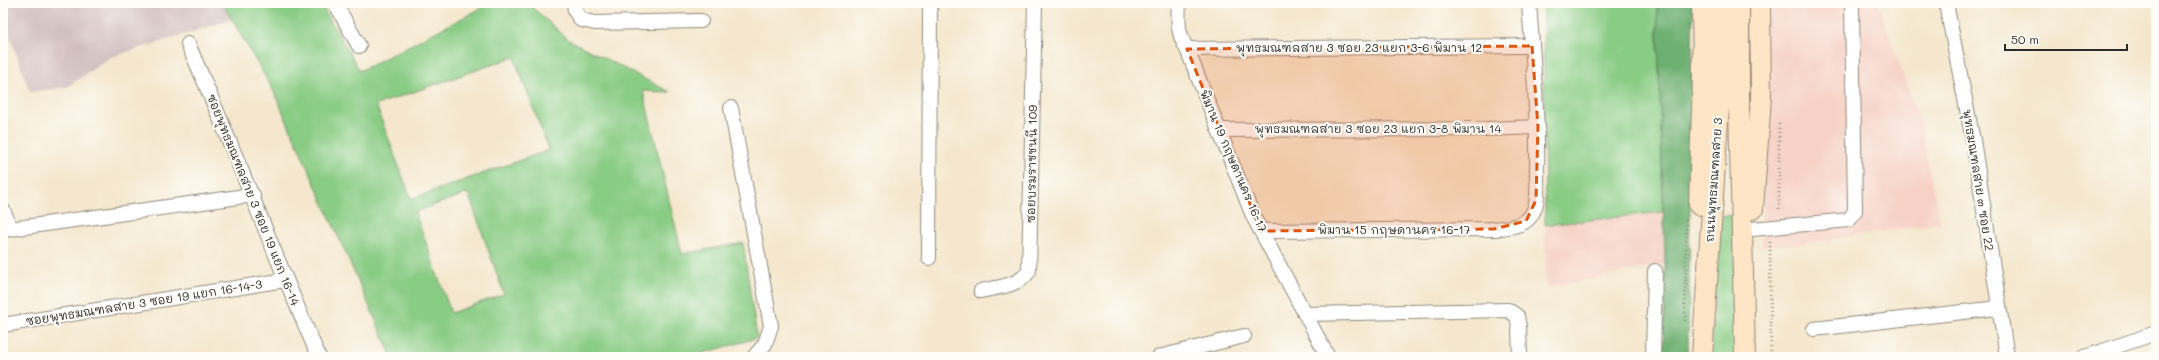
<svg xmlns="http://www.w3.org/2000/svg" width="2159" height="360" viewBox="0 0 2159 360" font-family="Mali,'Playpen Sans Thai',sans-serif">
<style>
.built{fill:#f6d1c5}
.industrial{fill:#d1bfbf}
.green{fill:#89cc84;stroke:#5a7c58;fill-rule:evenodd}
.forest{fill:#6eb072;stroke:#4c6e4e}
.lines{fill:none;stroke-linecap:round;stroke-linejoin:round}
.street-casing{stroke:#90897c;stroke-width:16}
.secondary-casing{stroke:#90897c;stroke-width:22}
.path{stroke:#90897c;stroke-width:2.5;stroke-dasharray:1 3;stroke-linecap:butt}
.street{stroke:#fff;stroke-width:14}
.secondary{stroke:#fee5c5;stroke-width:20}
.marked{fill:#df570e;fill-opacity:0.2;stroke:#df570e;stroke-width:3;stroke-dasharray:8 5;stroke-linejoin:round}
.labels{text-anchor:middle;stroke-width:4;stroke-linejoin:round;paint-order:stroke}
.street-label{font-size:12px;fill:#2b2b2b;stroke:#fdfcf7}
</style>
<rect width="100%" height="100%" fill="#fdfcf7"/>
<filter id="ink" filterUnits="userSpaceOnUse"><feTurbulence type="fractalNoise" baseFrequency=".025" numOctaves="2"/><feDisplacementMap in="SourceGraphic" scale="8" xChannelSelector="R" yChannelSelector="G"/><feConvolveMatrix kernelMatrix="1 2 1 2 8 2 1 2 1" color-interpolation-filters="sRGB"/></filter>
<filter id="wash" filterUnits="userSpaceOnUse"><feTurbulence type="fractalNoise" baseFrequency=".012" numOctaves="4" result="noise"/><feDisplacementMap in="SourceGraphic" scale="16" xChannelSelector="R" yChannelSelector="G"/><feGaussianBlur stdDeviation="0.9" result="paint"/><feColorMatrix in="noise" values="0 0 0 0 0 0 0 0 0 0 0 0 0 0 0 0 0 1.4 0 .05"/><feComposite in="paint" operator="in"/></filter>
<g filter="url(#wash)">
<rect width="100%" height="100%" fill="#f4e7cd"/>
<!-- built -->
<g class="built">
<polygon points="1764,3 1878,3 1920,123 1940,223 1800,244 1762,247"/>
<polygon points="1663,212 1665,264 1546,288 1545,225"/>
</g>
<!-- industrial -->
<polygon class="industrial" points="3,3 222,3 231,20 111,57 67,87 30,92 3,17"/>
<!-- green -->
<g class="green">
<path d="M222,3h98l40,68 131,-68h36l42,37 101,52 -27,-1 39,163 61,-11 14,95 -68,19h-297l-119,-267zM514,57l35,93 -138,49 -35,-94zM468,193l36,101 -53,19 -36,-101z"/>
<polygon points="1543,3 1657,3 1663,212 1545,225"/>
<polygon points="1734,215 1735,357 1711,357 1718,216"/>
</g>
<!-- forest -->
<polygon class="forest" points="1657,3 1693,3 1688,357 1663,357 1665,264"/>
</g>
<g filter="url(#ink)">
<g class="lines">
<defs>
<g id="street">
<polyline points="335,3 359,46"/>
<polyline points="574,3 575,11 581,20 595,23 701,21"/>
<path d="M1179,3c-1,18 -2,30 8,46l66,167 75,141"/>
<polyline points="1946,3 1973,140 2007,357"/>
<path d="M188,44c46,103 85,209 131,313"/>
<polyline points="1187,49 1532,46"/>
<polyline points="731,108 771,326 765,344 754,357"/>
<polyline points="1219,130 1486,129 1538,127"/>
<polyline points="3,210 11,229"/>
<polyline points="1752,229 1849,220 1855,211 1852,3"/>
<polyline points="3,230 253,195"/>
<path d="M1261,231l233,-2c14,-2 31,-2 38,-15 7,-12 5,-29 5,-43 1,-56 -4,-112 -8,-168"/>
<polyline points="929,258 930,3"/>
<path d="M981,291c17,-4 38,-5 48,-20l6,-268"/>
<polyline points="1305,314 1508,310 1517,316 1519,327 1520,357"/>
<polyline points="3,325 285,280"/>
<polyline points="1814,329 1998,308"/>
<polyline points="1159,357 1244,336"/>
<polyline points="1653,357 1655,271"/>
<polyline points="2085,357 2156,333"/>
</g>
<g id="secondary">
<polyline points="1739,3 1739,106 1745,357"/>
<polyline points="1699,205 1703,73 1702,3"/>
<polyline points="1753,209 1761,98 1760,3"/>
<polyline points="1702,357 1719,107 1719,3"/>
</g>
</defs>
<!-- street casing -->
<use href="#street" class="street-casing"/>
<!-- secondary casing -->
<use href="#secondary" class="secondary-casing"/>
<!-- path -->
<g class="path">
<polyline points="1779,124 1779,211"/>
<polyline points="1770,242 1771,357"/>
<polyline points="1685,321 1686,218"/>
</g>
<!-- street -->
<use href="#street" class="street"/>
<!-- secondary -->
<use href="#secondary" class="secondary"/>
</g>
</g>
<!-- marked area -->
<path class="marked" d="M1532,46l6,81 -2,73 -10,21 -32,8 -233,2 -74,-182z"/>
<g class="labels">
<!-- street labels -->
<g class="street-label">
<text x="1359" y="52">พุทธมณฑลสาย 3 ซอย 23 แยก 3-6 พิมาน 12</text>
<text x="1378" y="133">พุทธมณฑลสาย 3 ซอย 23 แยก 3-8 พิมาน 14</text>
<text transform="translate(1233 161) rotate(67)" y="4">พิมาน 19 กฤษดานคร 16-17</text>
<text transform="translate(1032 164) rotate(-89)" y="4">ซอยบรมราชชนนี 109</text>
<text transform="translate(1714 180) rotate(-86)" y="4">ถนนพุทธมณฑลสาย 3</text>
<text transform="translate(1978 180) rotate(81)" y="4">พุทธมณฑลสาย ๓ ซอย 22</text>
<text transform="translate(253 200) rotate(68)" y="4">ซอยพุทธมณฑลสาย 3 ซอย 19 แยก 16-14</text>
<text x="1394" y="234">พิมาน 15 กฤษดานคร 16-17</text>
<text transform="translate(144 303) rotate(-9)" y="4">ซอยพุทธมณฑลสาย 3 ซอย 19 แยก 16-14-3</text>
</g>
</g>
<!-- margin -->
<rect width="2159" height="360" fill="none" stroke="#fdfcf7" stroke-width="16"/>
<!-- scale -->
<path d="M2005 44v6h122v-6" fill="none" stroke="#2b2b2b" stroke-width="2"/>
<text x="2011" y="44" font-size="12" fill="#2b2b2b" stroke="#fdfcf7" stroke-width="3" paint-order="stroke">50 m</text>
</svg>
